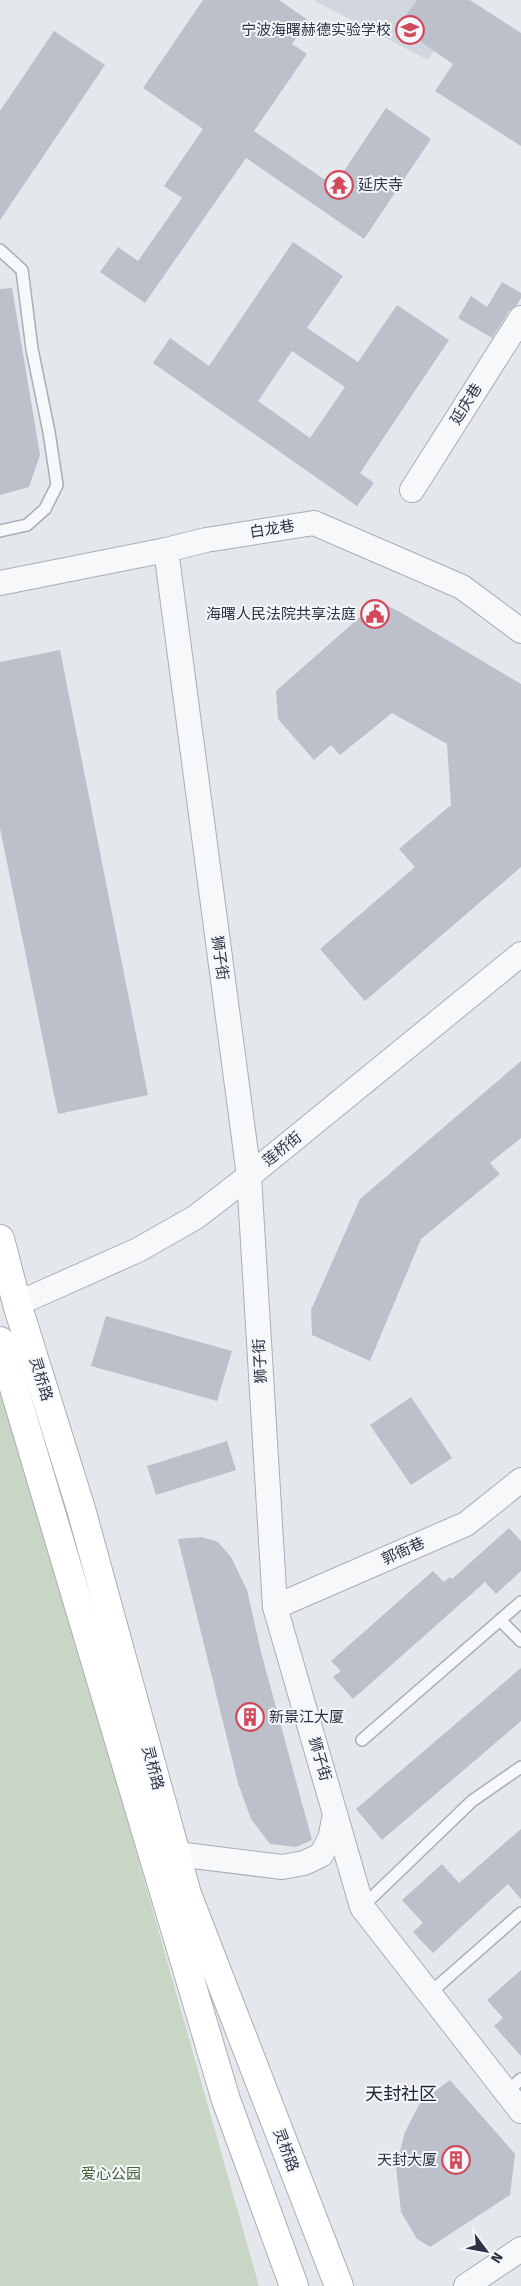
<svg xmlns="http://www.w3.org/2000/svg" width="521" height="2286" viewBox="0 0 521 2286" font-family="'Fira Sans','Noto Sans SC',sans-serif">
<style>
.built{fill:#d2d6de}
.green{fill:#c9d6c5}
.building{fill:#bbc0ca;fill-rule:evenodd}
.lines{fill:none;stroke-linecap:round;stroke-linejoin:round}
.lane-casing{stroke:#a9aeb7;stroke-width:14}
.street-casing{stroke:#a9aeb7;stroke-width:26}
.secondary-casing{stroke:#a9aeb7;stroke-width:30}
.lane{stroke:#f7f8fa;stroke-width:11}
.street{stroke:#f7f8fa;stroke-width:24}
.secondary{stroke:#fff;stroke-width:28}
.labels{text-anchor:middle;stroke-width:4;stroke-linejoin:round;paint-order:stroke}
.poi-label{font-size:15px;fill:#2b3445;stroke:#f4f6f9;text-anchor:end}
.street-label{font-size:15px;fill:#2b3445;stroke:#f4f6f9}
.park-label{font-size:15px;fill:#3f6138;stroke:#f4f6f9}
.quarter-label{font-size:18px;fill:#1d2536;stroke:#f4f6f9}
</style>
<rect width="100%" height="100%" fill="#e4e7ec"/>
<!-- built -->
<polygon class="built" points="313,0 470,0 428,60"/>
<!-- green -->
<polygon class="green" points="0,1370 259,2286 0,2286"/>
<!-- building -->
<g class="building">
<polygon points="203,0 279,0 308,20 292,44 307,54 254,131 334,186 386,108 431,139 364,239 246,158 145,303 100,272 118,247 138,261 182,198 164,186 203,129 143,88"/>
<polygon points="417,0 470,0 521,33 521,146 435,91 453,64 398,26"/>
<polygon points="54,31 105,65 0,220 0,111"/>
<path d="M293,242l50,34 -36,52 51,34 39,-57 52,35 -89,133 14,10 -17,23 -204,-143 17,-25 39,28zM292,351l53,36 -35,51 -52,-37z"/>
<polygon points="502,282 521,293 521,298 517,305 509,311 492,338 458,318 471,296 487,307"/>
<polygon points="12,288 40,455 29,487 0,495 0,289"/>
<polygon points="378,601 400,612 521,684 521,867 365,1001 320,949 415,867 399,849 451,805 447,744 392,713 340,755 331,745 314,760 278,719 276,691"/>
<polygon points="60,650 148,1095 58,1114 0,828 0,662"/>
<polygon points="521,1061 521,1138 490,1163 500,1174 421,1239 370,1361 312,1335 311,1310 360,1199"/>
<polygon points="106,1316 232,1351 217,1401 91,1366"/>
<polygon points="411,1397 452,1458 411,1485 370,1425"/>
<polygon points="227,1441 236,1470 156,1495 147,1466"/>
<polygon points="509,1528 521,1541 521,1571 496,1594 485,1582 353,1699 333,1677 341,1671 331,1661 433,1571 444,1582 450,1577 452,1579"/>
<polygon points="202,1537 218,1542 231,1557 247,1590 261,1652 312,1840 296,1847 270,1844 251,1819 238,1783 178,1539"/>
<polygon points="521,1668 521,1721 382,1840 356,1809"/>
<polygon points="521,1829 521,1899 508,1884 433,1953 413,1932 423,1923 402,1900 442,1864 459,1883"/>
<polygon points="521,1970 521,2056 494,2026 503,2018 487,2000"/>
<polygon points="450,2080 515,2154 510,2195 430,2247 417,2239 401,2212 396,2166 405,2132 420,2103"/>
</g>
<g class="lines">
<defs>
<g id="lane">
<polyline points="0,250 22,270 32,349 49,432 57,485 45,509 27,525 0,531"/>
<polyline points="500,1620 521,1641"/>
<polyline points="362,1740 521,1602"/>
<polyline points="362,1907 472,1801 521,1767"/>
<polyline points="430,1993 521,1913"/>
<polyline points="507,2092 521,2079"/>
</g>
<g id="street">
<polyline points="412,490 521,318"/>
<polyline points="166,550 249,1176 275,1607 362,1907 521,2111"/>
<polyline points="0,583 166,550 206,540 314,523 462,587 521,631"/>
<polyline points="17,1304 138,1250 196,1217 249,1176 521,954"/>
<polyline points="275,1607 466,1524 521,1480"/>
<polyline points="177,1854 282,1867 304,1863 321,1855 330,1839 335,1814"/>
<polyline points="466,2286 521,2249"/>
</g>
<g id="secondary">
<polyline points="0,1239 17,1304 81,1509 187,1894 339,2286"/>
<polyline points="0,1341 226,2100 294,2286"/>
</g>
</defs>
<!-- lane casing -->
<use href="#lane" class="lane-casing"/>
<!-- street casing -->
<use href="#street" class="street-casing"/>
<!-- secondary casing -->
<use href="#secondary" class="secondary-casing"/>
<!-- lane -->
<use href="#lane" class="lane"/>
<!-- street -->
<use href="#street" class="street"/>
<!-- secondary -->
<use href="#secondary" class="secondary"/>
</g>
<!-- icons -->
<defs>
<symbol id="school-ring" viewBox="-11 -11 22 22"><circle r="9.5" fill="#f4f6f9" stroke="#d1495b" stroke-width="1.5"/><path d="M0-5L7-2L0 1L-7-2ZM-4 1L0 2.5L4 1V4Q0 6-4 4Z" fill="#d1495b"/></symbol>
<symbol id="temple-ring" viewBox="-11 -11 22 22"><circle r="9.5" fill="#f4f6f9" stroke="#d1495b" stroke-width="1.5"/><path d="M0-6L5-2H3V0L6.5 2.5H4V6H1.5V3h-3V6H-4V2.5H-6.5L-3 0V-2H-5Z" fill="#d1495b"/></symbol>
<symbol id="civic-ring" viewBox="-11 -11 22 22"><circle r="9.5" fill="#f4f6f9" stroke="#d1495b" stroke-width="1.5"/><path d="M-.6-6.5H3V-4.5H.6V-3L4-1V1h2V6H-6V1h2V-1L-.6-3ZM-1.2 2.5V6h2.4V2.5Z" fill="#d1495b"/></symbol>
<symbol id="building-ring" viewBox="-11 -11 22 22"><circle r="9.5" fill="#f4f6f9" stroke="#d1495b" stroke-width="1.5"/><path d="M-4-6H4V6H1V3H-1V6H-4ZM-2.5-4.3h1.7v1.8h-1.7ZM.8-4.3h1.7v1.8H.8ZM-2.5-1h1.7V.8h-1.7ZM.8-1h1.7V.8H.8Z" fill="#d1495b"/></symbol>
</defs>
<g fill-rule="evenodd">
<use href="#school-ring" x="394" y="14" width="32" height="32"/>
<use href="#temple-ring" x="323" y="169" width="32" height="32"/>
<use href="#civic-ring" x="359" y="598" width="32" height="32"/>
<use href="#building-ring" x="234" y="1701" width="32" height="32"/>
<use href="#building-ring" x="440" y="2144" width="32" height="32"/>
</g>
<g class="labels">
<!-- poi labels -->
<g class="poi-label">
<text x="391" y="35">宁波海曙赫德实验学校</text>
<text x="358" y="190" text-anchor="start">延庆寺</text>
<text x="356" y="619">海曙人民法院共享法庭</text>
<text x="269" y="1722" text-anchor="start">新景江大厦</text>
<text x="437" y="2165">天封大厦</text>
</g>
<!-- street labels -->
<g class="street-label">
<text transform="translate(466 404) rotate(-58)" y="5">延庆巷</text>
<text transform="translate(272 529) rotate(-9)" y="5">白龙巷</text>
<text transform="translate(220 958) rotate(82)" y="5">狮子街</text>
<text transform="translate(282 1149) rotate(-39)" y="5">莲桥街</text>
<text transform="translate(260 1361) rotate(-93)" y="5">狮子街</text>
<text transform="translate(41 1379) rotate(73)" y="5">灵桥路</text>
<text transform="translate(403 1551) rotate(-24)" y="5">郭衙巷</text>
<text transform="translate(320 1759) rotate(74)" y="5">狮子街</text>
<text transform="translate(153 1768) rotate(75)" y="5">灵桥路</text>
<text transform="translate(286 2150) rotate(69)" y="5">灵桥路</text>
</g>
<!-- park labels -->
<g class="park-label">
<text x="111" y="2179">爱心公园</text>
</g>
<!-- quarter labels -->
<g class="quarter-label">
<text x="401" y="2100">天封社区</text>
</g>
</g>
<!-- north arrow -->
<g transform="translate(486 2251) rotate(122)" stroke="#f4f6f9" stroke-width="4" paint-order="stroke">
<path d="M0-4L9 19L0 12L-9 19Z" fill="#2b3445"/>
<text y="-8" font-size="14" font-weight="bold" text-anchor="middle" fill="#2b3445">N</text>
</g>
</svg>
